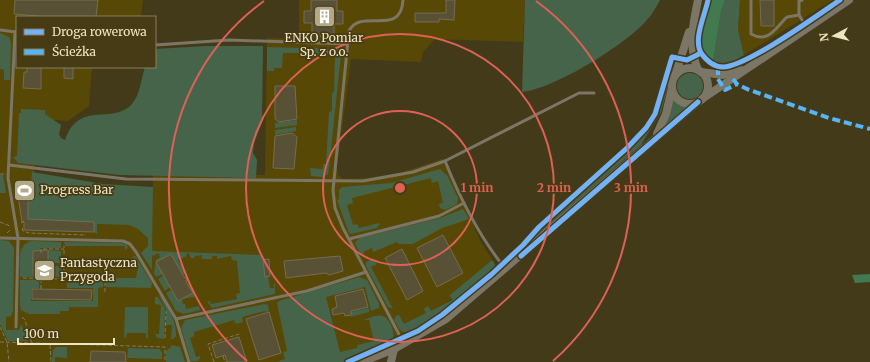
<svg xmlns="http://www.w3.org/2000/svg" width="870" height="362" viewBox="0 0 870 362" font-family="Merriweather,serif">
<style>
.built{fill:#584805}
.green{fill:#46644a}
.forest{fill:#427a50}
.building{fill:#595135;stroke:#756d51}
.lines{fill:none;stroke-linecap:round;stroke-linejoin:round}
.path{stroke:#7c7867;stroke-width:1;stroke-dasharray:4 2;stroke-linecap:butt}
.service{stroke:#7b7666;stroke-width:3}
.tertiary{stroke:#7b7666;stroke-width:8}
.quiet{stroke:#56b5f8;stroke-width:4;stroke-dasharray:8 4;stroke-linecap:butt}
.cycleway-casing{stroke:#463b15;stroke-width:8}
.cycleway{stroke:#73b2f8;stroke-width:5}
.ring{fill:none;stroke:#de6156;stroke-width:2}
.labels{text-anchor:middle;stroke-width:3.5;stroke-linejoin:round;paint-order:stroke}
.poi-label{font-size:12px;fill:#efe5c2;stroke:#463b15;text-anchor:start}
.centre{fill:#de6156;stroke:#463b15;stroke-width:2}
.ring-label{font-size:12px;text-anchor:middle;font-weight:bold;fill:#de6156;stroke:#463b15;stroke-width:3.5;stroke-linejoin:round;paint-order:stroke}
</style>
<rect width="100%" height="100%" fill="#433a1a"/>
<!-- built -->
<g class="built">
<polygon points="0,0 143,0 141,17 17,17 17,67 92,67 89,106 68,121 21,118 35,164 31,211 131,187 153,187 153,174 265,175 267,38 299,39 299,0 525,0 523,42 435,39 423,52 421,62 351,59 337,167 338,175 343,179 367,178 400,173 442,159 481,242 495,264 491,271 391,342 342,362 0,362"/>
<polygon points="740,0 833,0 744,55 738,30"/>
</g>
<!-- green -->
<g class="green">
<path d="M525,0h135c-4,7 -8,15 -14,21 -21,24 -92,68 -124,71z"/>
<path d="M725,0h15l-2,30 6,25c-11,7 -18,13 -31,7l8,-50z"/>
<polygon points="0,33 9,37 11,43 10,80 4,80 4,70 0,69"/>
<path d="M206,46h57l-1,76 -8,21 -1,10 4,7 -1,18 -137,-3 -101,-12 -5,-6 4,-1 2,-43h2v-4l24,1v4l16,11 -2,9 2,4 4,2c14,-40 46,-15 66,-35 9,-9 10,-26 14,-38h10v-18z"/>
<polygon points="267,47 303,48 304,53 283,53 282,68 274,68 274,71 267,71"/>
<polygon points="313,48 337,49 341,54 329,168 328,174 323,177 311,176 310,168 323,169 323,164 326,164 329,112 332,111 332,93 334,92 335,54 311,53"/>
<polygon points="675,61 661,112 641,145 526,245 539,229 641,137 656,115 662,101 672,62"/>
<circle cx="690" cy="86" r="13"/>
<polygon points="673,98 680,103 688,106 664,126"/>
<polygon points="297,120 297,125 275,128 275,123"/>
<polygon points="296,127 296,131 275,135 275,130"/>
<polygon points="440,169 446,175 447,175 458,198 457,204 445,210 440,208 439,204 443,203 438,181 432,183 431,178 352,198 353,203 347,205 353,225 357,224 359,228 379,223 380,224 377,228 351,234 349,233 337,200 339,199 339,190 342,187 391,183"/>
<polygon points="32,172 103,184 153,187 152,251 262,255 265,276 268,276 270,288 274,288 274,284 275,283 275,294 212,308 208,303 209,300 211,304 237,299 236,294 240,293 237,261 232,260 231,256 217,259 217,256 212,256 212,259 202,259 202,255 196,256 192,259 188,253 186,254 187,256 178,260 185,271 183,276 171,254 163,274 156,277 154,273 156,260 160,257 159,253 152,256 152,270 141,253 148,246 148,238 138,229 129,225 97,224 97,234 94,232 94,223 28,219 28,183 31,184"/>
<polygon points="0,175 3,175 6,193 0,193"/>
<polygon points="463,209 469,219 442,228 413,244 399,244 397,242 373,252 372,248 363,252 364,254 361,256 355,243 359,238 440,218"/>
<polygon points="0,240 9,241 14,248 13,311 11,316 6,317 6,330 19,330 21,324 28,341 8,341 0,324"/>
<path d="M31,241l30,1v6h-21v3h-7v23h6v3h-19c0,-13 -4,-32 11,-36z"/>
<polygon points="64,242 121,243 127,245 128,248 125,250 125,246 65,246"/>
<polygon points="48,250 61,251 61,277 48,276 48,266 60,266 60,263 48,263"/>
<polygon points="133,256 136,257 152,283 151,288 106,287 106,278 136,278 138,268 131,267"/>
<polygon points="372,259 377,264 371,267 393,309 388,307 366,266 366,262"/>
<polygon points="70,260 125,261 125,263 70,262"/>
<polygon points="491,261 493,261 496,267 492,273 444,312 408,334 400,330 394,320 396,316 399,315 404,324 426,313 424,309 428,306 431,311 452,300 450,295"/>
<polygon points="164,275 170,287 165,291 158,279"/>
<path d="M359,277l8,3 12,24v4l-8,3 -6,-24 -39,10 14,55 17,-4v-3l17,-4 -5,-21h-6c6,-2 14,-6 20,-4 8,3 13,19 9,26l-48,20h-68l9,-3 -2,-7 4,-1 -10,-48 2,-2z"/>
<polygon points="67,278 103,278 103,287 98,288 98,307 69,307 69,311 60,311 60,314 29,314 21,310 20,305 20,280 39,280 39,288 31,289 31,301 93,301 93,288 67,288"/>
<polygon points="171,290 178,301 193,293 195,297 182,299 183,304 185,304 186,309 199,306 200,310 184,314 176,311 166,293"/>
<path d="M159,295c9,7 18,30 17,41l-3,3h-2l1,-14h-6v-16z"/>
<polygon points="155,297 158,297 165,309 164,339 157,338 155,334 159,334 161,305 155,304"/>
<polygon points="265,304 268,305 269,311 265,312 265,311 242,317 243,322 236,324 234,320 194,332 194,336 190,338 196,357 200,356 200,358 198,361 191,361 181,328 185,320"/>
<polygon points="125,307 148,307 148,338 146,338 146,333 127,333 126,338 124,337"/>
<polygon points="369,308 369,312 351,317 351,312"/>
<polygon points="171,345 180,347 185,362 166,362 166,351 171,347"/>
<polygon points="56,347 67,347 67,358 55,357 55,362 52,362 53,350"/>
<polygon points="128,348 159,349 162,352 162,359 127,358"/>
</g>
<!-- forest -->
<g class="forest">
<path d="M710,0h15l-4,12 -8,50c-3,-2 -7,-5 -9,-9 -9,-14 2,-38 6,-53z"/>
<polygon points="870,274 870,282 855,283 852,275"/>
</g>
<!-- building -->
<g class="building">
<polygon points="15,0 98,0 96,17 49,17 14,14"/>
<polygon points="311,0 337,0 337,11 343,11 343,24 334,24 334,36 312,36 312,23 304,23 304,11 311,11"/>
<polygon points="446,0 455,0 454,20 439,19 439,22 415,22 415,13 446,13"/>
<polygon points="760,0 774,0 774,26 761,26"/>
<polygon points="27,67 41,67 41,89 23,88 24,72 27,72"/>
<polygon points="64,67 73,67 73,79 64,78"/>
<polygon points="275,86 295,86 297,119 279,122 275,119"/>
<polygon points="292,133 297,137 294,169 273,168 275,136"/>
<polygon points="16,183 28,183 28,219 94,222 94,232 24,230 24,222 22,222"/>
<polygon points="443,235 463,273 437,287 417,248"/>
<polygon points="402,249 423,291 407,300 385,258"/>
<polygon points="48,250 48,276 33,274 33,251"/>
<polygon points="171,254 184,277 187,278 186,282 193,293 178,301 156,262"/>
<polygon points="340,256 343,271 329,275 326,273 286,278 284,261"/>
<polygon points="269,259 270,276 265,277 263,260"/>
<polygon points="32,289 92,290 91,300 32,299"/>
<polygon points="363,289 368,307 351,311 351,315 345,316 344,313 333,315 332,309 337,307 335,296"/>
<polygon points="269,312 281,353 259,360 246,319"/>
<polygon points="239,337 247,362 227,362 225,355 216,358 212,345"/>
<polygon points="91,351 125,352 126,362 90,362"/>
</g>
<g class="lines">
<!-- path -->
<g class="path">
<polyline points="0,174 4,174"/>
<polyline points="0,222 10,226"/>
<polyline points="21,223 24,221"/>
<polyline points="22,228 23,231 29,233 86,235"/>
<polyline points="7,233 11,229"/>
<polyline points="41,253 41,249 64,249"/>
<polyline points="105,270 105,292"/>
<polyline points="41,273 41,289"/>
<polyline points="23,278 64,279 64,246"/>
<polyline points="22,317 25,320 32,344"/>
<polyline points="0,327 7,342 9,362"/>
<polyline points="165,338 166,311"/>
<polyline points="0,342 165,347 165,362"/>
<polyline points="50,345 51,362"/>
<polyline points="223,356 225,362"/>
<polyline points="214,362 208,344 239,334"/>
</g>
<!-- service -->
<g class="service">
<path d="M751,0v34c18,10 25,-7 36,-17l12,-2"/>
<polyline points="802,0 799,1 799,15 807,28"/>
<polyline points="0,30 16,32"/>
<polyline points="15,32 8,178 18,238 16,327"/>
<polyline points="155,45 229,40 347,44"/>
<path d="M445,161c15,37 34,75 59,106"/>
<polyline points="9,165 126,179 363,181 413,172 445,161 579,93 594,93"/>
<polyline points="0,238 123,241 130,244 136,252 176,319 189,362"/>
<polyline points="349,239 439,216 464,203"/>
<polyline points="176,319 307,291 366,272"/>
<path d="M403,342l-60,-114 -8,-20 -2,-18 16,-159c12,-24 52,7 54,-31"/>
</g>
<!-- tertiary -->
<g class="tertiary">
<circle cx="690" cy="86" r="18"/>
<path d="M698,70c-10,-24 -5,-46 0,-70"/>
<polyline points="701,72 723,75 741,70"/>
<polyline points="675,76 689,32"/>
<polyline points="702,99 849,0"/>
<polyline points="657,134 666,114 672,88"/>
<polyline points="362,362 394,349 446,319 698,102"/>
<polyline points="391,362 394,349"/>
</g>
<!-- quiet -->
<g class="quiet">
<polyline points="718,67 718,79 725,90 737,84"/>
<polyline points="733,79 737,84 747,89 829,118 870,129"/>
</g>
<defs>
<g id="cycleway">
<path d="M701,53c-8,-14 4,-38 7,-53"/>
<polyline points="521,256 698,102"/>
<path d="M348,362l70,-31 24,-16 50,-41 31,-29 16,-18 88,-79 19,-20 9,-14 17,-57 15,3 14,-7c5,7 13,14 22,14 23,0 95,-52 117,-67"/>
</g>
</defs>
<!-- cycleway casing -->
<use href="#cycleway" class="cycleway-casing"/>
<!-- cycleway -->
<use href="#cycleway" class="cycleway"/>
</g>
<!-- distance rings -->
<g class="ring">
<circle cx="400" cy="188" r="77"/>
<circle cx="400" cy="188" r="154"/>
<path d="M247 361A231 231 0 0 1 264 1M536 1A231 231 0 0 1 553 361"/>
</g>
<!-- icons -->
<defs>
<symbol id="building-square" viewBox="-11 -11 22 22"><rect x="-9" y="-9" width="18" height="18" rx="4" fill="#b3a987" stroke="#463b15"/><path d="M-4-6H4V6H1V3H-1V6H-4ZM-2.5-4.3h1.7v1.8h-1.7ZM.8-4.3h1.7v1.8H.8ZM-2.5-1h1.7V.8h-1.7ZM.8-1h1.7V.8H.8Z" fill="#fff"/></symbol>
<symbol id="stadium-square" viewBox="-11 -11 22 22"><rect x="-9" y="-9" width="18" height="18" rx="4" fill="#b3a987" stroke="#463b15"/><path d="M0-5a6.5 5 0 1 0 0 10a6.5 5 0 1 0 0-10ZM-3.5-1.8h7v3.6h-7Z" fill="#fff"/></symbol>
<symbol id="school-square" viewBox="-11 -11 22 22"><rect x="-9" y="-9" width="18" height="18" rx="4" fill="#b3a987" stroke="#463b15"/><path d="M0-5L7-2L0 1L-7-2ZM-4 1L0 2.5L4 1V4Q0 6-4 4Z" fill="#fff"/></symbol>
</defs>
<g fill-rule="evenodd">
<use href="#building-square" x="312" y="4" width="25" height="25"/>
<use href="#stadium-square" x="12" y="178" width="25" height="25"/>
<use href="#school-square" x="32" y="258" width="25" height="25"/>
</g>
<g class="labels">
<!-- poi labels -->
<g class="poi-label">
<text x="324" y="42" text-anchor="middle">ENKO Pomiar<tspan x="324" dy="14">Sp. z o.o.</tspan></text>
<text x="40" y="194">Progress Bar</text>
<text x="60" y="267">Fantastyczna<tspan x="60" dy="14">Przygoda</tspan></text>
</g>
</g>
<circle cx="400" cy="188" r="6" class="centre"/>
<g class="ring-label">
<text x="477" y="192">1 min</text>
<text x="554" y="192">2 min</text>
<text x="631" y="192">3 min</text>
</g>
<!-- legend -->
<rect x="16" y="16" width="140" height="52" fill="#463b15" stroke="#8a7f5a"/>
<rect x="24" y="29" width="20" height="6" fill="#73b2f8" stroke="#8a7f5a"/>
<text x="52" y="36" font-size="12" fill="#efe5c2">Droga rowerowa</text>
<rect x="24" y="49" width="20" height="6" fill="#56b5f8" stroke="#8a7f5a"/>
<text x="52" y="56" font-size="12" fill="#efe5c2">Ścieżka</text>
<!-- north arrow -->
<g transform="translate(834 36) rotate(263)" stroke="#463b15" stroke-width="3" paint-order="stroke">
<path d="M0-3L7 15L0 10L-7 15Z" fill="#efe5c2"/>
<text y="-6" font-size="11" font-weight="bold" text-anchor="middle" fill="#efe5c2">N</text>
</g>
<!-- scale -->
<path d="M18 338v6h96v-6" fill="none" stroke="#efe5c2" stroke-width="2"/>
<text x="24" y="338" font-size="12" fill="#efe5c2" stroke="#463b15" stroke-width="3" paint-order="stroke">100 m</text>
</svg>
